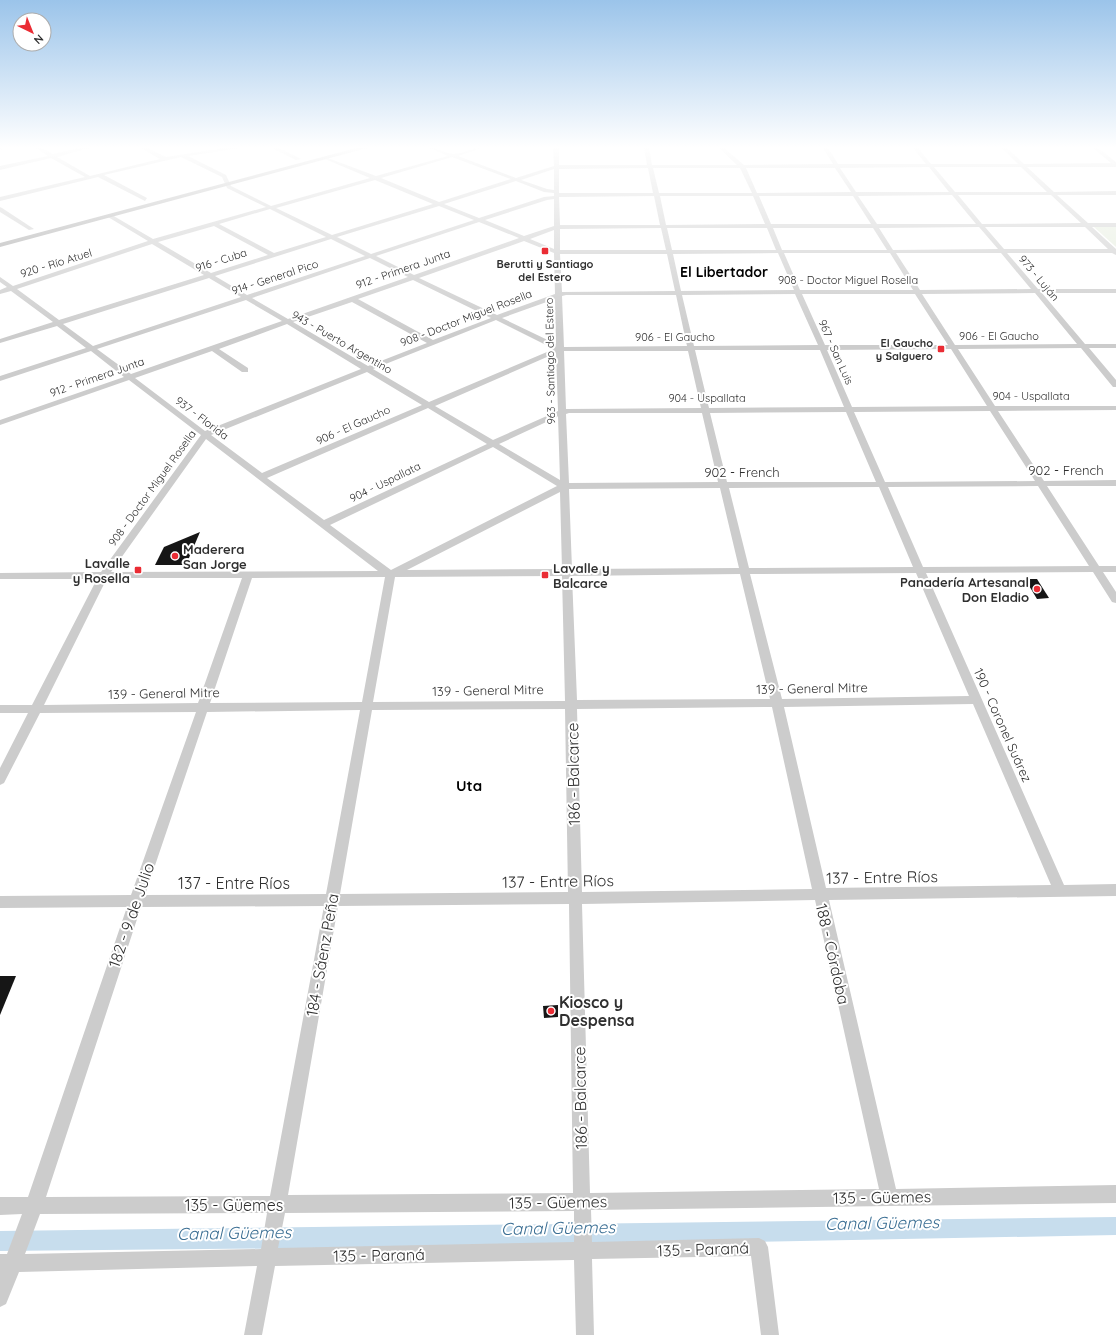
<svg xmlns="http://www.w3.org/2000/svg" width="1116" height="1335" viewBox="0 0 1116 1335" font-family="Quicksand,sans-serif">
<style>
.green{fill:#e4ecdc}
.water{fill:#c7dded}
.building{fill:#161616}
.lines{fill:none;stroke-linecap:round;stroke-linejoin:round}
.minor{fill:#ccc;fill-rule:evenodd}
.major{fill:#a7a7a7;fill-rule:evenodd}
.poi-dot{fill:#ea2c34;stroke:#fff;stroke-width:1.5}
.labels{text-anchor:middle;stroke-width:4;stroke-linejoin:round;paint-order:stroke}
.far-street-label{font-size:11px;fill:#2f2f2f;stroke:#fff}
.far-poi-label{font-size:11px;font-weight:bold;fill:#2f2f2f;stroke:#fff}
.street-label{font-size:13px;fill:#2f2f2f;stroke:#fff}
.poi-label{font-size:13px;font-weight:bold;fill:#2f2f2f;stroke:#fff;text-anchor:start}
.far-district-label{font-size:14px;font-weight:bold;fill:#000;stroke:#fff}
.quarter-label{font-size:15px;font-weight:bold;fill:#000;stroke:#fff}
.near-street-label{font-size:16px;fill:#2f2f2f;stroke:#fff}
.near-poi-label{font-size:16px;font-weight:bold;fill:#2f2f2f;stroke:#fff;text-anchor:start}
.near-water-label{font-size:17px;font-style:italic;fill:#3a6e93;stroke:#fff}
</style>
<rect width="100%" height="100%" fill="#fff"/>
<!-- green -->
<polygon class="green" points="1116,226 1116,247 1094,227"/>
<!-- water -->
<polygon class="water" points="1116,1217 1116,1235 535,1246 0,1251 0,1231"/>
<!-- building -->
<g class="building">
<polygon points="200,532 186,565 155,565 164,547"/>
<polygon points="1025,579 1037,579 1049,598 1037,599"/>
<polygon points="0,976 16,976 0,1015"/>
<polygon points="558,1005 558,1017 544,1018 543,1006"/>
</g>
<g class="lines">
<!-- minor -->
<g class="minor">
<polygon points="0,148 3,148 1,150"/>
<path d="M36,148h6l11,6 27,-6h9l-32,9 33,19 70,-17 -19,-11h6l19,9 58,-9h16l-52,8 38,19 5,11 40,20 99,-28 -45,-19v-2l51,19 72,-20 -18,-8c8,0 17,6 24,6 10,-1 18,-6 28,-6l-24,8 58,22 38,-12 -1,-18h6v17h88l-3,-17h5l3,17h85l-18,-17h5l20,17 89,-1 -10,-16h5l10,16h88l-13,-16h5l13,16h87l-16,-16h5l17,16 87,-1 -18,-15h5l18,14v5h-89l27,25 62,-1v4h-59l31,28h28v4h-24l24,22v6l-4,-2h-105l31,36h78v4h-74l43,51h31v4h-27l27,32v7h-3l-32,-39 -123,1 37,57h121v4l-118,1 46,70 72,-1v6h-69l52,80h17v6h-13l13,20v11l-4,-1 -19,-30 -167,1 138,312 52,-1v12l-287,4 67,289 220,-4v18l-525,7 1,32 167,-4 6,3 3,6 11,88h-18l-10,-79 -159,3 2,76h-18l-2,-75 -299,6 -13,69h-18l13,-69 -238,6 -13,32 -6,3v-53h7l15,-40 -22,1v-18h28l99,-290 -127,1v-12l131,-1 65,-183 -156,1 -36,70 -4,2v-17l28,-55h-28v-8h32l65,-126h-97v-6l101,-1 100,-137 -72,-55 -129,45v-5l124,-43 -33,-26 -91,30v-5l86,-28 -29,-22 -57,17v-4l53,-17 -42,-31 -11,3v-4l7,-3 -7,-5v-5l13,9 135,-45 -40,-24v-2h4l41,24 113,-32 -39,-19 -5,-11 -41,-20 -77,18 43,23 -2,3 -47,-24 -98,24v-4l85,-20 -34,-19 -51,12v-4l48,-10zM452,157l59,22 -72,23 -58,-24zM929,167l20,25h-93l-16,-24zM934,167h87l26,25h-92zM648,168l5,25h-94v-24zM653,168h87l12,25h-93zM746,168h89l16,24 -94,1zM554,169v21l-7,-1 -26,-9zM375,180l58,24 -101,31 -56,-27zM516,181l28,11 10,1v3l-10,1 -65,21 -35,-14zM952,195l24,29h-99l-19,-28zM958,195h93l30,28 -99,1zM654,196l6,29h-100l-1,-28zM660,196h93l12,28 -99,1zM759,196h94l18,28h-100zM554,199v27l-30,10 -39,-16 62,-20zM439,206l35,14 -103,34 -34,-17zM270,209l56,28 -52,16 -55,-29zM479,222l40,16 -105,37 -38,-19zM214,226l54,29 -57,18 -53,-31zM979,227l19,22 -105,1 -14,-22zM985,227h100l23,22h-104zM661,228l5,22h-106v-21zM667,228h100l9,22h-104zM773,228h100l14,22h-105zM554,230v19l-24,-10zM331,239l34,17 -118,39 -32,-19zM524,241l30,12 1,41 -58,21 -78,-37zM152,244l52,31 -145,45 -42,-31zM778,253l16,37 -113,1 -8,-37zM784,253h106l23,37h-113zM896,253h105l30,36 -111,1zM560,254h107l8,37 -113,1zM370,258l38,19 -120,42 -36,-21zM209,278l32,19 -148,49 -30,-22zM413,280l78,38 -58,22 -75,-41zM1035,293l42,51 -122,1 -33,-51zM795,294l23,51 -124,1 -12,-51zM802,294h113l33,51h-123zM566,295h110l11,51 -123,1 -2,-51zM555,299l1,45 -54,-26zM246,300l36,21 -151,53 -34,-25zM352,302l75,41 -59,23 -75,-44zM496,320l58,29 -125,53 -56,-33zM287,324l74,45 -156,62 -70,-53 77,-27 30,21h6v-4l-29,-19zM951,349l36,57 -135,1 -25,-57zM695,350h125l24,57 -135,1zM564,351h124l13,57 -135,1zM556,353l2,58 -65,29 -58,-34zM367,372l55,33 -160,68 -51,-38zM428,408l59,36 -163,76 -57,-42zM990,411l45,70 -150,1 -31,-70zM846,412l30,70h-149l-17,-69zM569,413h133l16,69 -149,1 -3,-69zM558,416l2,64 -61,-36 58,-27zM206,439l172,132 -267,1zM493,447l64,39 -166,84 -61,-45zM1038,486l51,80 -166,1 -35,-80zM879,487l34,80 -164,1 -20,-80zM720,488l19,80 -167,1 -3,-80zM560,492l2,77 -155,1zM916,573l53,123 -187,3 -32,-125zM740,574l30,125 -193,1 -5,-124zM562,576l3,125 -192,1 22,-125zM385,577l-23,125 -152,1 42,-125zM107,578h135l-44,125 -154,2zM973,704l78,181 -225,3 -42,-181zM772,707l40,182 -230,3 -5,-183zM565,709l3,183 -228,2 32,-184zM360,710l-34,184 -181,1 62,-183zM815,900l64,289 -289,4 -8,-289zM569,904l4,289 -285,2 50,-289zM324,906l-54,290 -224,1 95,-290zM574,1211v31l-296,6 7,-35zM267,1213l-6,36 -236,5 15,-40z"/>
<polygon points="272,148 279,148 301,159 296,160"/>
<polygon points="0,207 2,208 34,229 29,230 0,212"/>
</g>
<!-- major -->
<polygon class="major" points="356,148 367,148 0,247 0,243"/>
</g>
<!-- sky -->
<linearGradient id="sky" x2="0" y2="1"><stop stop-color="#9bc4ea"/><stop offset="0.44" stop-color="#fff"/><stop offset="1" stop-color="#fff" stop-opacity="0"/></linearGradient>
<rect width="1116" height="335" fill="url(#sky)"/>
<!-- markers -->
<g class="poi-dot">
<rect x="541" y="247" width="8" height="8" rx="2"/>
<rect x="937" y="345" width="8" height="8" rx="2"/>
<circle cx="175" cy="556" r="4"/>
<rect x="134" y="566" width="8" height="8" rx="2"/>
<rect x="541" y="571" width="8" height="8" rx="2"/>
<circle cx="1037" cy="589" r="4"/>
<circle cx="551" cy="1011" r="4"/>
</g>
<g class="labels">
<!-- far-street labels -->
<g class="far-street-label">
<text transform="translate(221 260) rotate(-18)" y="4">916 - Cuba</text>
<text transform="translate(56 263) rotate(-17)" y="4">920 - Río Atuel</text>
<text transform="translate(403 269) rotate(-19)" y="4">912 - Primera Junta</text>
<text transform="translate(275 277) rotate(-18)" y="4">914 - General Pico</text>
<text transform="translate(1039 278) rotate(50)" y="4">973 - Luján</text>
<text x="848" y="284">908 - Doctor Miguel Rosella</text>
<text transform="translate(466 318) rotate(-21)" y="4">908 - Doctor Miguel Rosella</text>
<text x="999" y="340">906 - El Gaucho</text>
<text x="675" y="341">906 - El Gaucho</text>
<text transform="translate(342 342) rotate(30)" y="4">943 - Puerto Argentino</text>
<text transform="translate(836 352) rotate(66)" y="4">967 - San Luis</text>
<text transform="translate(550 361) rotate(-91)" y="4">963 - Santiago del Estero</text>
<text transform="translate(97 377) rotate(-19)" y="4">912 - Primera Junta</text>
<text x="1031" y="400">904 - Uspallata</text>
<text x="707" y="402">904 - Uspallata</text>
<text transform="translate(202 418) rotate(37)" y="4">937 - Florida</text>
<text transform="translate(353 425) rotate(-24)" y="4">906 - El Gaucho</text>
<text transform="translate(385 482) rotate(-26)" y="4">904 - Uspallata</text>
<text transform="translate(152 488) rotate(-54)" y="4">908 - Doctor Miguel Rosella</text>
</g>
<!-- far-poi labels -->
<g class="far-poi-label">
<text x="545" y="268">Berutti y Santiago<tspan x="545" dy="13">del Estero</tspan></text>
<text x="933" y="347" text-anchor="end">El Gaucho<tspan x="933" dy="13">y Salguero</tspan></text>
</g>
<!-- street labels -->
<g class="street-label">
<text x="1066" y="475">902 - French</text>
<text x="742" y="477">902 - French</text>
<text transform="translate(812 688) rotate(-1)" y="5">139 - General Mitre</text>
<text transform="translate(488 690) rotate(-1)" y="5">139 - General Mitre</text>
<text transform="translate(164 693) rotate(-1)" y="5">139 - General Mitre</text>
<text transform="translate(1003 725) rotate(66)" y="5">190 - Coronel Suárez</text>
</g>
<!-- poi labels -->
<g class="poi-label">
<text x="183" y="554">Maderera<tspan x="183" dy="15">San Jorge</tspan></text>
<text x="130" y="568" text-anchor="end">Lavalle<tspan x="130" dy="15">y Rosella</tspan></text>
<text x="553" y="573">Lavalle y<tspan x="553" dy="15">Balcarce</tspan></text>
<text x="1029" y="587" text-anchor="end">Panadería Artesanal<tspan x="1029" dy="15">Don Eladio</tspan></text>
</g>
<!-- far-district labels -->
<g class="far-district-label">
<text x="724" y="277">El Libertador</text>
</g>
<!-- quarter labels -->
<g class="quarter-label">
<text x="469" y="791">Uta</text>
</g>
<!-- near-street labels -->
<g class="near-street-label">
<text transform="translate(573 774) rotate(-91)" y="6">186 - Balcarce</text>
<text transform="translate(882 877) rotate(-1)" y="6">137 - Entre Ríos</text>
<text transform="translate(558 881) rotate(-1)" y="6">137 - Entre Ríos</text>
<text x="234" y="889">137 - Entre Ríos</text>
<text transform="translate(131 915) rotate(-71)" y="6">182 - 9 de Julio</text>
<text transform="translate(833 954) rotate(77)" y="6">188 - Córdoba</text>
<text transform="translate(322 955) rotate(-80)" y="6">184 - Sáenz Peña</text>
<text transform="translate(580 1098) rotate(-91)" y="6">186 - Balcarce</text>
<text transform="translate(882 1197) rotate(-1)" y="6">135 - Güemes</text>
<text transform="translate(558 1202) rotate(-1)" y="6">135 - Güemes</text>
<text x="234" y="1211">135 - Güemes</text>
<text transform="translate(703 1249) rotate(-2)" y="6">135 - Paraná</text>
<text transform="translate(379 1255) rotate(-1)" y="6">135 - Paraná</text>
</g>
<!-- near-poi labels -->
<g class="near-poi-label">
<text x="559" y="1008">Kiosco y<tspan x="559" dy="18">Despensa</tspan></text>
</g>
<!-- near-water labels -->
<g class="near-water-label">
<text transform="translate(882 1223) rotate(-1)" y="6">Canal Güemes</text>
<text transform="translate(558 1228) rotate(-1)" y="6">Canal Güemes</text>
<text transform="translate(234 1233) rotate(-1)" y="6">Canal Güemes</text>
</g>
</g>
<!-- north arrow -->
<g transform="translate(32 32) rotate(137)"><circle r="19" fill="#ffffff" stroke="#acacac"/>
<path d="M0-3L7 15L0 10L-7 15Z" fill="#ea2c34"/>
<text y="-6" font-size="11" font-weight="bold" text-anchor="middle" fill="#2f2f2f">N</text>
</g>
</svg>
